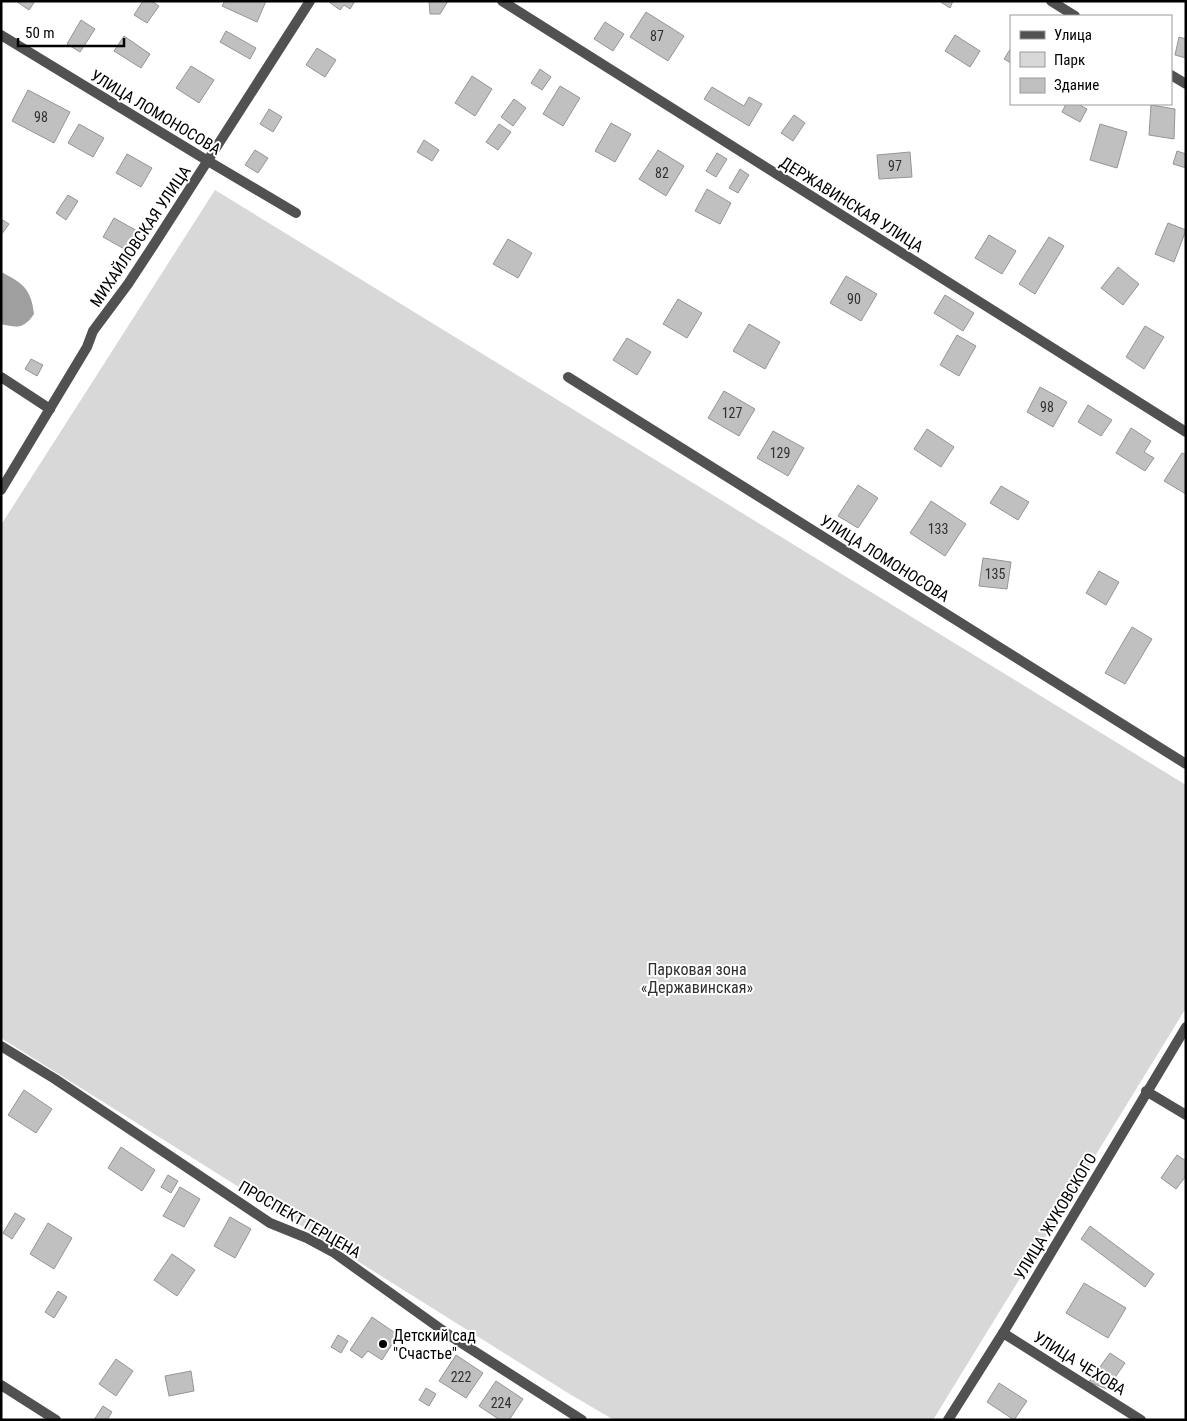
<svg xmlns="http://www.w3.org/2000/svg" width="1187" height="1421" viewBox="0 0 1187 1421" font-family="'Roboto Condensed',sans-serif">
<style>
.green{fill:#d8d8d8}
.water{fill:#9f9f9f}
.building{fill:#c0c0c0;stroke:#959595}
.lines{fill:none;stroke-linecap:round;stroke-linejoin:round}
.minor{stroke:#515151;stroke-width:10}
.poi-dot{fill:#000;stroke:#fff;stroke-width:2}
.labels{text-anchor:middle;stroke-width:4;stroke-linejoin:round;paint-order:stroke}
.number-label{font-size:14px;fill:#303030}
.street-label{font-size:16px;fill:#000;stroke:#fff}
.park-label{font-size:16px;fill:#2f2f2f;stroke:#fff}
.poi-label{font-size:16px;fill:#000;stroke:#fff;text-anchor:start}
</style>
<rect width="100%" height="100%" fill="#fff"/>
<!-- green -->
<polygon class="green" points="215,190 1186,785 1186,1008 933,1420 614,1420 568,1393 1,1038 1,525"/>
<!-- water -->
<path class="water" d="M1,272c22,11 30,17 33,42 -10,15 -17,14 -33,10z"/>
<!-- building -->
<g class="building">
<polygon points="16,1 35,1 29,10"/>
<polygon points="143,1 151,1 159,6 147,23 134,15"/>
<polygon points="225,1 266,1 257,22 222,6"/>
<polygon points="355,1 350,9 344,5 340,10 329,2"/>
<polygon points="429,1 448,1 440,14 430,14"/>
<polygon points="939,1 953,1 950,8"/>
<polygon points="646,12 684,36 668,61 630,37"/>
<polygon points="81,20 95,29 80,52 67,44"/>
<polygon points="605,22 624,34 613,51 594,39"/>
<polygon points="226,31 256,48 250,59 220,42"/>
<polygon points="955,35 980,51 970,67 945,51"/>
<polygon points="124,36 150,54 141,68 114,51"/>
<polygon points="1179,37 1186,39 1186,58 1175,55"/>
<polygon points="317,48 336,60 325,77 306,65"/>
<polygon points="1011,48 1011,63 1004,59"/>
<polygon points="191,66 214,80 199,103 176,88"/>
<polygon points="540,69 551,77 542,90 531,83"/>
<polygon points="472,76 492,89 475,116 455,103"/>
<polygon points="560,86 580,98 563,126 543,114"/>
<polygon points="712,87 744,106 749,97 762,104 749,126 704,99"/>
<polygon points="28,90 70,112 54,143 12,121"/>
<polygon points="514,99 526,108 513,126 501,117"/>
<polygon points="1066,104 1078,104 1087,109 1080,122 1062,112"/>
<polygon points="1151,105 1175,109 1174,139 1149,135"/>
<polygon points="269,109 282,117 273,132 260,124"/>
<polygon points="794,115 805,123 793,141 781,133"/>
<polygon points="611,123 631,134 615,162 595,151"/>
<polygon points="79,124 104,138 93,157 68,143"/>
<polygon points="499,124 511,132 498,150 486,142"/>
<polygon points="1100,124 1127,132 1117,168 1090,160"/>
<polygon points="424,140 439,150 432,161 417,152"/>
<polygon points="255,150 268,158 258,173 245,165"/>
<polygon points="658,150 684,166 666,196 639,179"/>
<polygon points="1177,151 1186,154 1186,168 1173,164"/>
<polygon points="910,152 912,177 879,179 877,155"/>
<polygon points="717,153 727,159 716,177 706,171"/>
<polygon points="127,154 152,168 141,187 116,173"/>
<polygon points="740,169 749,175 738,193 729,188"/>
<polygon points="707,189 731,203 720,224 695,211"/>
<polygon points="68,195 78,201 66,220 56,213"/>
<polygon points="114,218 139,232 128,251 103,237"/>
<polygon points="1,219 9,224 1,235"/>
<polygon points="1168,223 1186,230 1174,262 1155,254"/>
<polygon points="989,235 1016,251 1002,274 975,258"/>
<polygon points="1049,237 1064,246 1035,294 1019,284"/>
<polygon points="508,239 532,253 518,278 493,264"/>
<polygon points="1118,267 1139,284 1123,305 1101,288"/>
<polygon points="846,276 877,294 861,321 830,303"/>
<polygon points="945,295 974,313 963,331 934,313"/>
<polygon points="678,299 702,313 687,338 663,324"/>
<polygon points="749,324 780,342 765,369 733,351"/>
<polygon points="1145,326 1164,337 1144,369 1126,357"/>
<polygon points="957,335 976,346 959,376 940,365"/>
<polygon points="627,338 651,352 637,375 613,360"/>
<polygon points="31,359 43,365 37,376 25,369"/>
<polygon points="1040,387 1067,402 1053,427 1027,412"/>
<polygon points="724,391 755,409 739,436 708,418"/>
<polygon points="1088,405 1112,420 1101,436 1078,422"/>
<polygon points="1131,428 1151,441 1144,452 1154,458 1145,471 1116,453"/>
<polygon points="927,429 954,447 941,467 914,449"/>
<polygon points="773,431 804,448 788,476 757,458"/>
<polygon points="1182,453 1186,455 1186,494 1164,481"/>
<polygon points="858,485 878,498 858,528 838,516"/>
<polygon points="1001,486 1029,502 1018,520 990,503"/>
<polygon points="931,501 966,524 945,556 910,533"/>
<polygon points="983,558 1011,562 1007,589 979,586"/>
<polygon points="1099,571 1119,582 1106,605 1086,593"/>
<polygon points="1132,627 1152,639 1125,684 1105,673"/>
<polygon points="24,1090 52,1109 36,1133 8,1115"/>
<polygon points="121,1147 155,1170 142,1191 108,1168"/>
<polygon points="1177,1155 1186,1161 1186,1176 1176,1189 1161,1178"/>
<polygon points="168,1175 178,1181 171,1193 161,1187"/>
<polygon points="180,1187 200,1199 184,1227 163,1216"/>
<polygon points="15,1213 25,1219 12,1239 3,1233"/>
<polygon points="230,1217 251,1229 235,1258 214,1246"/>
<polygon points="48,1223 72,1238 54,1269 30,1254"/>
<polygon points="1090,1226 1154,1274 1145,1287 1081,1239"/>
<polygon points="172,1254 195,1270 177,1296 154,1280"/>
<polygon points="1084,1283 1126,1308 1108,1338 1066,1313"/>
<polygon points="58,1291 67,1297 54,1318 45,1312"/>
<polygon points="372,1317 398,1335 382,1360 368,1351 362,1358 350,1350"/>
<polygon points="338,1335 348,1341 341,1353 331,1347"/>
<polygon points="1110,1353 1125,1363 1107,1389 1089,1382"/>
<polygon points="456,1355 483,1373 466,1398 439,1381"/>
<polygon points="116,1359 133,1371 116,1396 99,1384"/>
<polygon points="191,1371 194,1391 169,1396 165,1376"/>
<polygon points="496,1381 523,1399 509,1420 500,1420 479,1406"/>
<polygon points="999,1383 1027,1401 1014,1420 987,1402"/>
<polygon points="426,1388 436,1394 429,1406 419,1400"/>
<polygon points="103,1406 112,1412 107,1420 94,1420"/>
</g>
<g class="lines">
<!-- minor -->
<g class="minor">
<polyline points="502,1 1186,432"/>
<polyline points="1051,1 1075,16"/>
<polyline points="1,35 208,161 296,213"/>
<polyline points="1171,75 1186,84"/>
<polyline points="1,377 50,409"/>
<polyline points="568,377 1186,764"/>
<polyline points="1,490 87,347 93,331 128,284 153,246 310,1"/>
<polyline points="1,1046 55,1079 270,1223 307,1238 333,1252 452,1337 582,1420"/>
<polyline points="1146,1091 1186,1115"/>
<polyline points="1003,1333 1141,1420"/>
<polyline points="1,1385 56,1420"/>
<polyline points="948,1420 1003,1333 1186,1027"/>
</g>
</g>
<!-- markers -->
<circle class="poi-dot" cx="383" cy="1344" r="5"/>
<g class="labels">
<!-- number labels -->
<g class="number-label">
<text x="657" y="41">87</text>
<text x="41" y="122">98</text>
<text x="895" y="171">97</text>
<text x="662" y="178">82</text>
<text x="854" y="304">90</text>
<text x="1047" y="412">98</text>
<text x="732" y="418">127</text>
<text x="780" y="458">129</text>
<text x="938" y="534">133</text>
<text x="995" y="579">135</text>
<text x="461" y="1382">222</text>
<text x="501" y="1408">224</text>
</g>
<!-- street labels -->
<g class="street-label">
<text transform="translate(156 112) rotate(31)" y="6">УЛИЦА ЛОМОНОСОВА</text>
<text transform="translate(852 204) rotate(32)" y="6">ДЕРЖАВИНСКАЯ УЛИЦА</text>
<text transform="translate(140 236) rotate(-56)" y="6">МИХАЙЛОВСКАЯ УЛИЦА</text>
<text transform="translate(885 558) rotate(32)" y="6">УЛИЦА ЛОМОНОСОВА</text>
<text transform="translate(1055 1216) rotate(-59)" y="6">УЛИЦА ЖУКОВСКОГО</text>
<text transform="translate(300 1219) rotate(30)" y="6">ПРОСПЕКТ ГЕРЦЕНА</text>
<text transform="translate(1080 1363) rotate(32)" y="6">УЛИЦА ЧЕХОВА</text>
</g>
<!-- park labels -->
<g class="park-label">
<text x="697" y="975">Парковая зона<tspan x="697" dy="18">«Державинская»</tspan></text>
</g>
<!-- poi labels -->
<g class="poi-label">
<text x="393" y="1341">Детский сад<tspan x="393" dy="18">"Счастье"</tspan></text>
</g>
</g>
<!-- border -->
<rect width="1187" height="1421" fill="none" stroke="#000000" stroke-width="5"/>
<!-- legend -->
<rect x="1010" y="15" width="162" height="90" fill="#ffffff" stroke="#999999"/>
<rect x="1020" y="31" width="25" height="8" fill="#515151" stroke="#999999"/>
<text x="1054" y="40" font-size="15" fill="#000000">Улица</text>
<rect x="1020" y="52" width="25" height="15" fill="#d8d8d8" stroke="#999999"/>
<text x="1054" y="65" font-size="15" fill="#000000">Парк</text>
<rect x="1020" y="78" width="25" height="15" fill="#c0c0c0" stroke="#999999"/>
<text x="1054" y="90" font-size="15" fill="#000000">Здание</text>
<!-- scale -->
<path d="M18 38v8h106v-8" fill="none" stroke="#000000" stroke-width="2.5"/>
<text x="25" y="38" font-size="15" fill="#000000" stroke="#ffffff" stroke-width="4" paint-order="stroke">50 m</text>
</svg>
